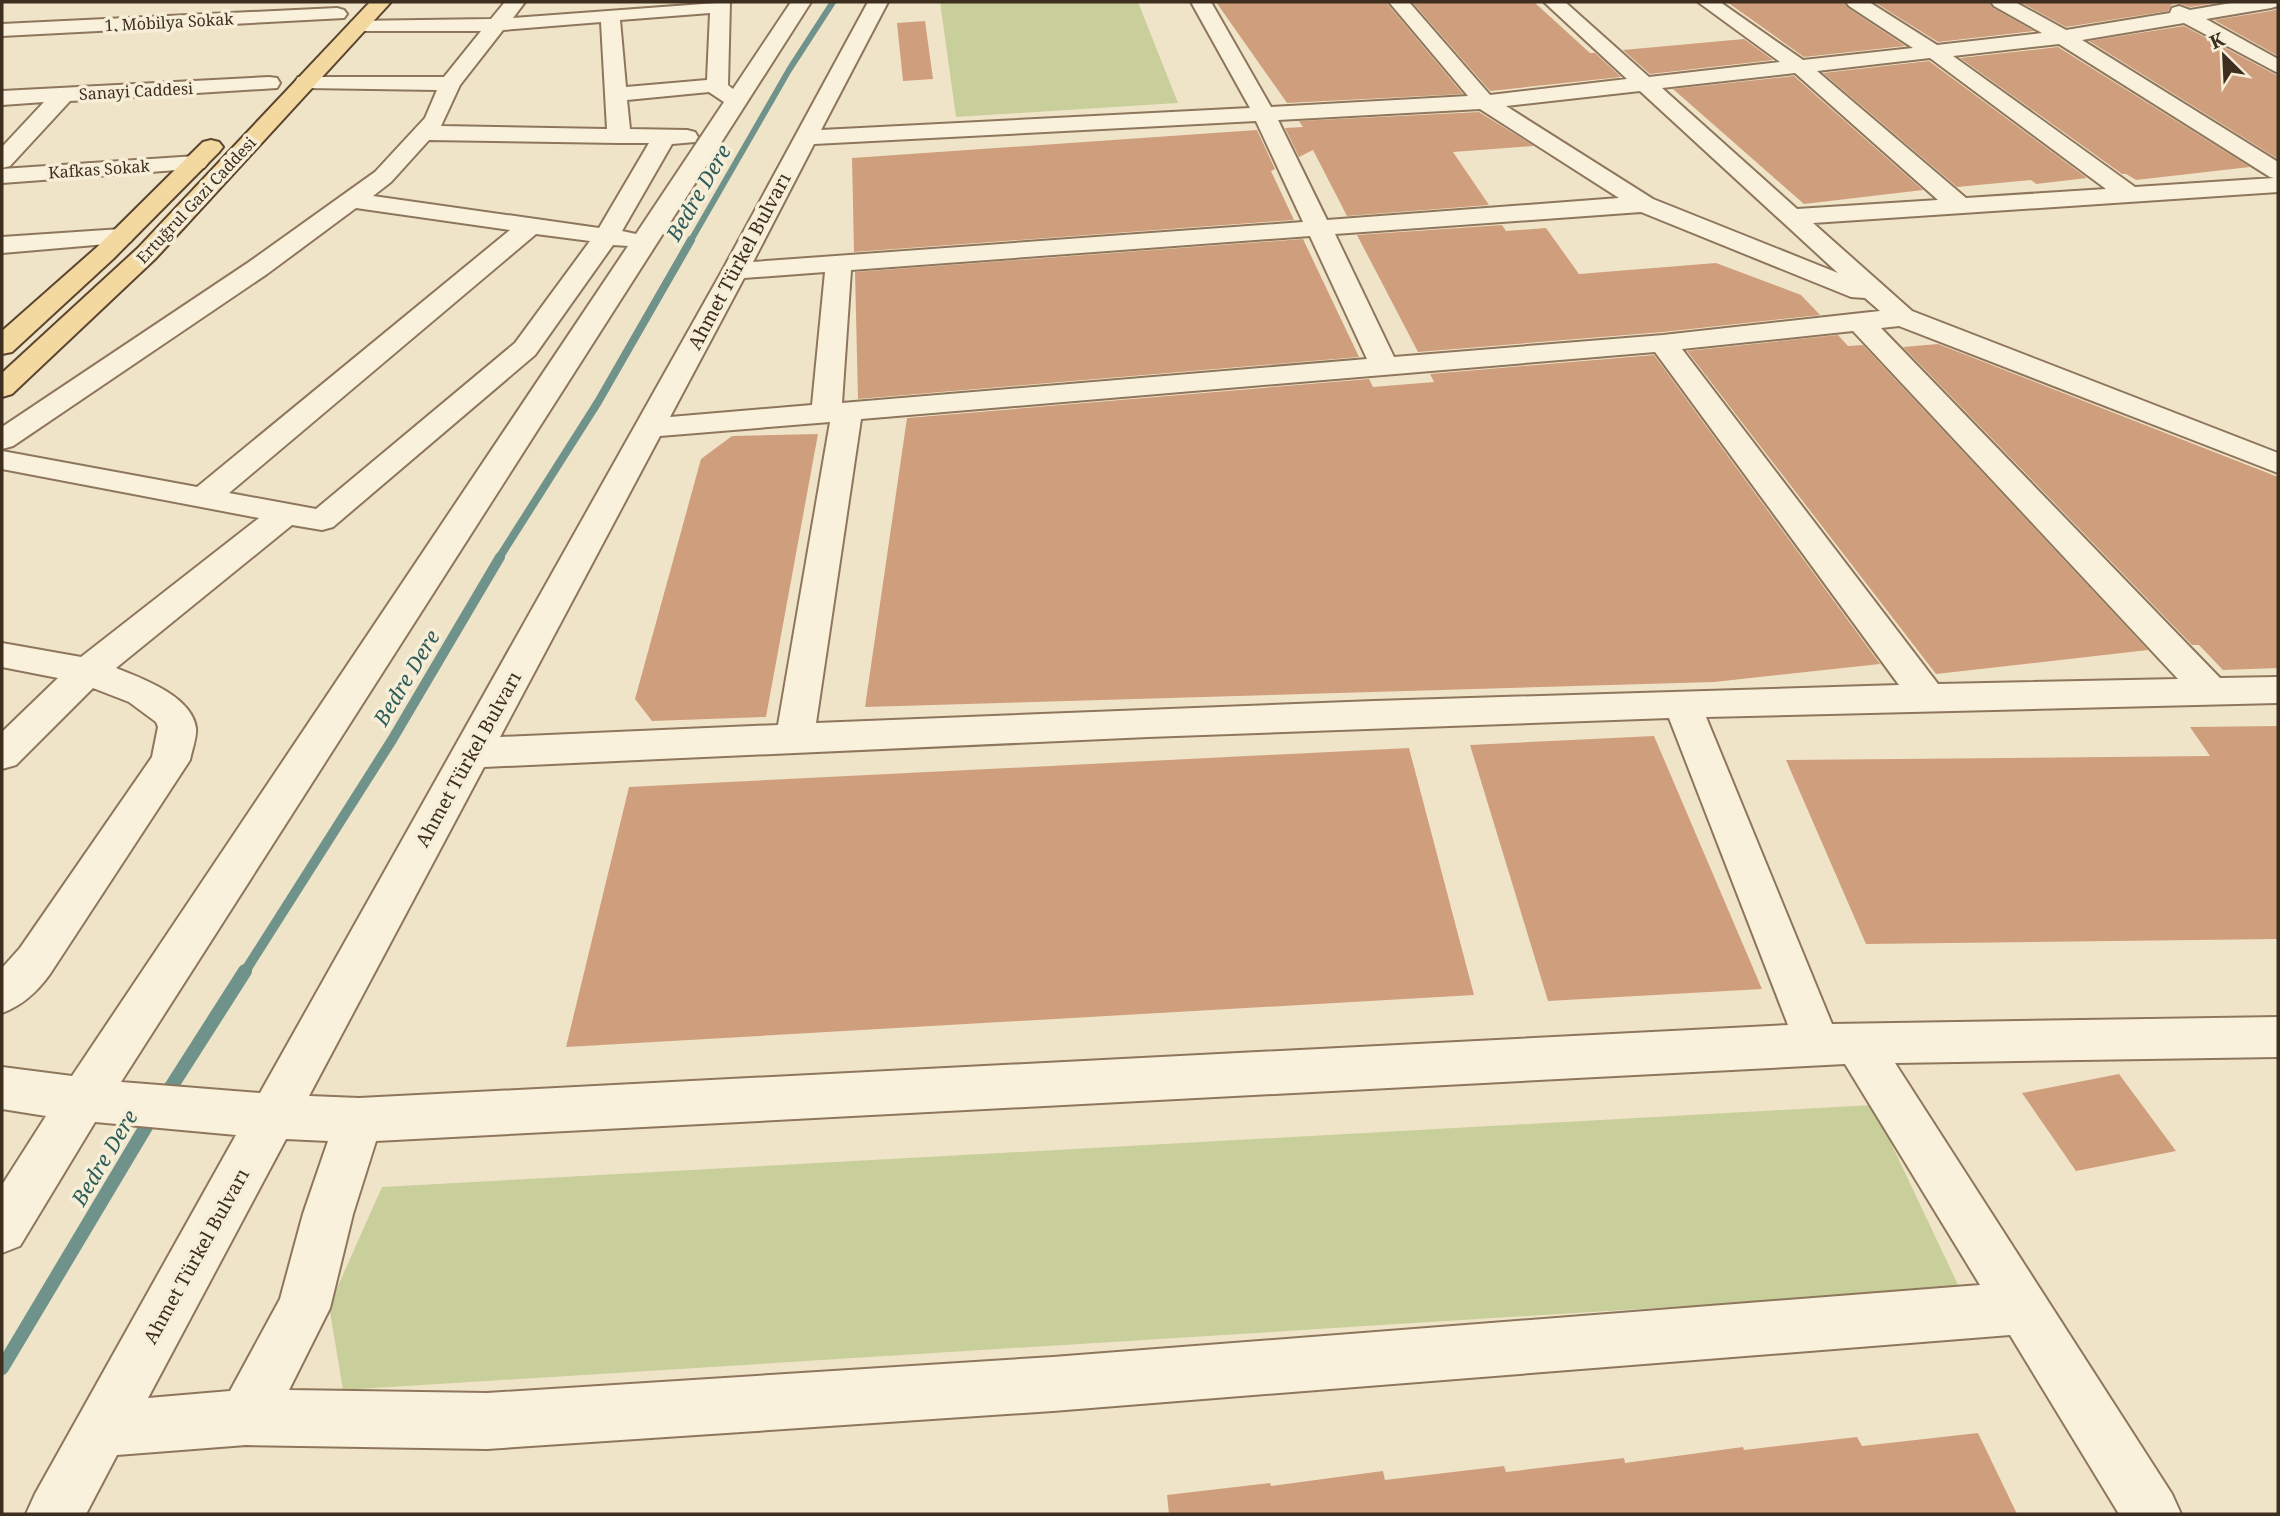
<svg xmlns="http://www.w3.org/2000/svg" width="2280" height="1516" viewBox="0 0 2280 1516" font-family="'Noto Serif',serif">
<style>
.green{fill:#c9cf9b}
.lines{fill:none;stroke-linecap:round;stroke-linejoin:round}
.stream-far3{stroke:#6f938a;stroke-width:6}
.stream-far2{stroke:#6f938a;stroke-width:8}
.stream-far1{stroke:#6f938a;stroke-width:10}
.stream{stroke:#6f938a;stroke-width:14}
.building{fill:#cf9f7d}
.minor-casing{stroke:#8d765c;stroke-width:4}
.major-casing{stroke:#5b4430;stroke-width:4}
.minor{fill:#faf1dc;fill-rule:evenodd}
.major{fill:#f3d9a0;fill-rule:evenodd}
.labels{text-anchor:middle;stroke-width:7;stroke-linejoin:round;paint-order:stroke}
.far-street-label{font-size:16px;fill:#3d2e20;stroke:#f7eed8}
.street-label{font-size:19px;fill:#3d2e20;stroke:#f7eed8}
.water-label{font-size:21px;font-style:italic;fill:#2f5d5a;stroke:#f7eed8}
</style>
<rect width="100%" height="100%" fill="#f0e4c8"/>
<!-- green -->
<g class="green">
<polygon points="940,2 1138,2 1178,103 956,117"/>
<polygon points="1873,1105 1960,1289 343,1390 329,1306 382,1187"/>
</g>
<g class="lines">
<!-- stream-far3 -->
<polyline class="stream-far3" points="690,242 789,70 833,2"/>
<!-- stream-far2 -->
<polyline class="stream-far2" points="499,558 598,402 691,240"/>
<!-- stream-far1 -->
<polyline class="stream-far1" points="244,973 392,740 500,557"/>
<!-- stream -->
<g class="stream">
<polyline points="164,1098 245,971"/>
<polyline points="2,1368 153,1115"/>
</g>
</g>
<!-- building -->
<g class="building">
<polygon points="1216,2 1386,2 1463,94 1287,103"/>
<polygon points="1412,2 1534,2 1590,53 1595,53 1621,77 1490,91"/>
<polygon points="1727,2 1843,2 1848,8 1905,46 1804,57"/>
<polygon points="1874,2 1988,2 1993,8 2034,31 1938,42"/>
<polygon points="2020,2 2223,2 2190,7 2178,3 2171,5 2168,11 2066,27"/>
<polygon points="2278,9 2278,56 2214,20 2271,11"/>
<polygon points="925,21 933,79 903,81 897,23"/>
<polygon points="2184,26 2278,76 2278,159 2089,41"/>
<polygon points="1744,39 1773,60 1650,74 1623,50"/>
<polygon points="2058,47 2250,167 2136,180 2126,174 2122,174 1960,58"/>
<polygon points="1929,61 2087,178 2036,184 2031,180 1957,187 1823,73"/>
<polygon points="1794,76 1923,190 1804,204 1673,89"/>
<polygon points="1479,112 1534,146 1453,152 1489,205 1347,216 1313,150 1299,157 1285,128 1303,127 1299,121"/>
<polygon points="1257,130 1275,169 1271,171 1294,220 854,252 852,158"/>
<polygon points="1502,225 1506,231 1546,228 1579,274 1716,263 1801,295 1820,315 1663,332 1418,352 1357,235"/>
<polygon points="1303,239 1359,357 858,399 855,272"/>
<polygon points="1838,335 1848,346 1863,345 2148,650 1936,674 1687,351"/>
<polygon points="1938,344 2278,477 2278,668 2223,670 2199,645 2192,645 1903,347"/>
<polygon points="1654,355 1880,664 1714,682 865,707 907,418 1369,379 1373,387 1434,382 1430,374"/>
<polygon points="818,434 766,717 652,721 635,699 701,459 732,436"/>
<polygon points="2278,726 2278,939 1866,944 1786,760 2210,756 2190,727"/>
<polygon points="1654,736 1762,989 1548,1001 1470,745"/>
<polygon points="1409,748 1474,995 566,1047 629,787"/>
<polygon points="2119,1074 2176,1151 2076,1171 2022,1093"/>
<polygon points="1978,1433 2017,1514 1169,1514 1167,1495 1270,1483 1271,1486 1383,1471 1385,1480 1504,1466 1506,1472 1624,1458 1625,1463 1743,1447 1744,1450 1857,1437 1862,1446"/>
</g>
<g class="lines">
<defs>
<g id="minor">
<path d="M505,2h20l-12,16 217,-16 -2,83 5,4 58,-87h20l-690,1080 139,11 462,-822 146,-269h20l-67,128 429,-22 -59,-106h20l60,105 197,-11 -79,-94h20l81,93 137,-16 -83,-77h21l84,75 131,-15 -82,-60h22l83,58 110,-12 -64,-42 -3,-4h23l68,43 105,-12 -48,-27 -3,-4h24l51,28 104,-17 2,-5 7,-2 11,4 47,-8h41v4l-7,2 -65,11 72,40v14l-94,-50 -102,17 196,122v30l-465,31 99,88 366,142v20l-379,-147 -18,2 339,350 58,-1v26l-572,14 126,307 446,-7v40l-383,6 277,431 9,20h-62l-109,-179 -957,76 -566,38 -241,-4 -129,10 -31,59h-60l9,-20 201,-359 -141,-13 -75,124 -18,7v-68l44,-69 -44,-7v-42l70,9 556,-830 -15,-1 -78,110 -202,172 -11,3 -30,-5 -176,143c25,10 76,28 80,60 1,9 -4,22 -6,32l-140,214c-13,18 -27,31 -48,39v-45l18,-20 132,-191 6,-30 -2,-5 -27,-20 -36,-14 -77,77 -14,4v-37l56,-54 -56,-11v-24l79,14 178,-139 -257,-49v-18l195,36 313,-257 -154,-22 -89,66 -254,172 -11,3v-22l247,-165 126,-90 50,-54 12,-28 -131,-2 -8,-1 -3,-5 3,-5h146l37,-46h-122l-7,-2 -3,-4 3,-4 139,-2zM710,13l-3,67 -81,7 -6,-67zM601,22l6,107 -166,-3 19,-41 43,-55zM2059,44l211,133 4,1 -139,9 -182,-131zM1930,58l176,131 -140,9 -149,-127zM1795,73l143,127 -141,9 -135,-121zM1640,91l198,182 -185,-74 -147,-93zM709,92l15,10 -88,132 -14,-3 50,-87 23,-2 3,-5 -3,-5 -8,-2 -57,-1 -3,-29zM1480,109l139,89 -292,22 -49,-100zM1256,121l47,101 -550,40 61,-118zM429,140l190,3h30l-50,85 -226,-32 18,-14zM1641,212l210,85 14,1 15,13 -217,24 -269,22 -59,-123zM536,234l54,7 -75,102 -199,166 -87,-16zM1310,236l57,123 -525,44 9,-133zM825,272l-13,133 -142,12 74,-139zM1853,331l325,348 -240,5 -256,-335zM1655,352l244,333 -525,16 -558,22 45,-304zM830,422l-52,303 -278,12 160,-301zM1669,718l119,307 -1429,73 -50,-2 175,-329 664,-30zM1845,1064l135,221 -927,72 -566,36 -198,-3 41,-82 23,-94 23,-73zM286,1139l42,2 -25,73 -23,85 -50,92 -82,7z"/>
<polygon points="337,8 344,10 347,14 344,18 2,36 2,24"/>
<polygon points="269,77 277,78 280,83 277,88 70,101 10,166 2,168 2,147 44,102 2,105 2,91"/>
<polygon points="196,156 204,158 208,163 204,168 2,183 2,169"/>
<polygon points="121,229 130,232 134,237 130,242 2,253 2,237"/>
</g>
<g id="major">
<polygon points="370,2 391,2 156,258 12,394 2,397 2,373 138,248"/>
<polygon points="211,140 219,142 223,147 219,152 114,258 12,352 2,354 2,331 96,248 203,142"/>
</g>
</defs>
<!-- minor casing -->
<use href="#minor" class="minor-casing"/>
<!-- major casing -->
<use href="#major" class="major-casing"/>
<!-- minor -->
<use href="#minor" class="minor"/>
<!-- major -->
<use href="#major" class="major"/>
</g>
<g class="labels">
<!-- far-street labels -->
<g class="far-street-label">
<text transform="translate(169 22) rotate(-3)" y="6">1. Mobilya Sokak</text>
<text transform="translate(136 91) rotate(-3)" y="6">Sanayi Caddesi</text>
<text transform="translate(99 169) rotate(-4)" y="6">Kafkas Sokak</text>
<text transform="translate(196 200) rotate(-47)" y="6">Ertuğrul Gazi Caddesi</text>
</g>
<!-- street labels -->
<g class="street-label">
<text transform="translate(739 261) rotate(-62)" y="7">Ahmet Türkel Bulvarı</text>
<text transform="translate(468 759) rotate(-61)" y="7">Ahmet Türkel Bulvarı</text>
<text transform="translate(196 1256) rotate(-61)" y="7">Ahmet Türkel Bulvarı</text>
</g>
<!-- water labels -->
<g class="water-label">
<text transform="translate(699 193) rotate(-60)" y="7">Bedre Dere</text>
<text transform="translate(407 678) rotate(-59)" y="7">Bedre Dere</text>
<text transform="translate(105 1158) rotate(-59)" y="7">Bedre Dere</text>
</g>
</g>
<!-- border -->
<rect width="2280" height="1516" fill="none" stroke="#3d2e20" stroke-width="7"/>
<!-- north arrow -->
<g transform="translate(2224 56) rotate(336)" stroke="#f7eed8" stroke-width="5" paint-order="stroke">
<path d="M0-5L12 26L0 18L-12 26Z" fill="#3d2e20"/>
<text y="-10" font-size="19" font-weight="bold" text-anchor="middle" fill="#3d2e20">K</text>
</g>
</svg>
